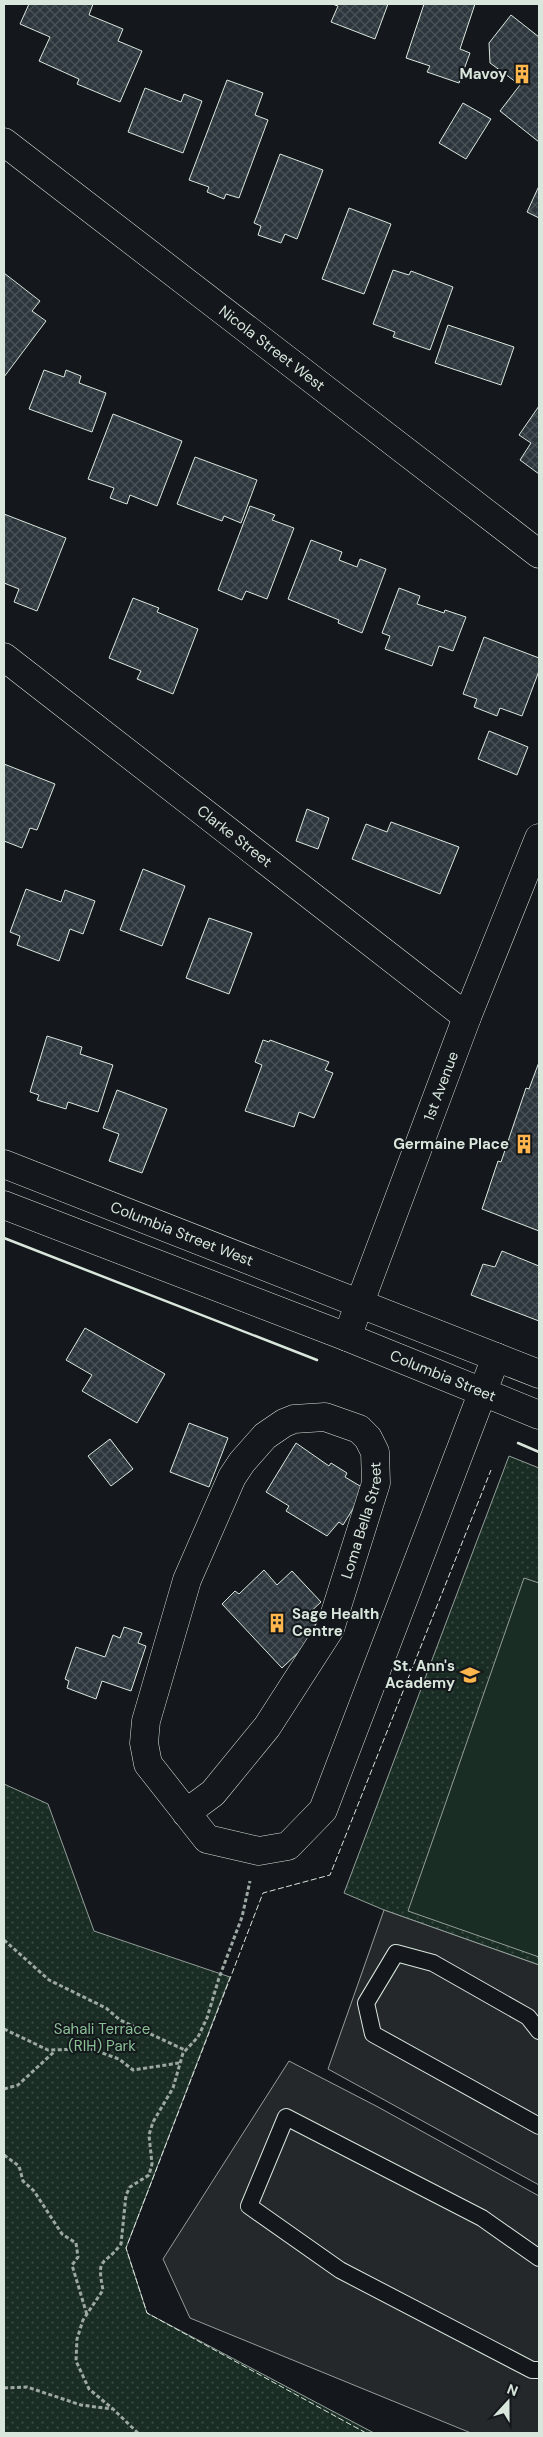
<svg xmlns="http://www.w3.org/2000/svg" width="543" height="2437" viewBox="0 0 543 2437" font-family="'DM Sans',sans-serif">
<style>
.green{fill:url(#green-dots);stroke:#939e99}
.pitch{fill:#1a2d24;stroke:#939e99}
.parking{fill:#24282b;stroke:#939e99}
.building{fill:url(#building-cross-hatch);stroke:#d8e6dc}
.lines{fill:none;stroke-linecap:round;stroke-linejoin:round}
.service-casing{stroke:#d8e6dc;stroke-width:18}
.minor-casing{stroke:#d8e6dc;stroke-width:29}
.tertiary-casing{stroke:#d8e6dc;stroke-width:29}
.secondary-casing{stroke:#d8e6dc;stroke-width:29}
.path{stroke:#9da8a2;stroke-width:3;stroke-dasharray:4 2.5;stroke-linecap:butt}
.service{stroke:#14181c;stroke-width:16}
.minor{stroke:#14181c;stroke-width:28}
.tertiary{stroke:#14181c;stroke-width:28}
.secondary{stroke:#14181c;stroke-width:28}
.fence{stroke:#d8e6dc;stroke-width:1;stroke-dasharray:6 2.5;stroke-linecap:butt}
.wall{stroke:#d8e6dc;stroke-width:2.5}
.labels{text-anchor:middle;stroke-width:4;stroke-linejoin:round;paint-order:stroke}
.poi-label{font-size:15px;font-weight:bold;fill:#d8e6dc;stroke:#14181c;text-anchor:end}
.street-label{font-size:15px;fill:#d8e6dc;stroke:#14181c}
.park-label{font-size:15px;fill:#8ac095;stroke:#14181c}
</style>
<defs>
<pattern id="green-dots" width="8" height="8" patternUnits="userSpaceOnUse" patternTransform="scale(1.25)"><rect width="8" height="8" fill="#1a2d24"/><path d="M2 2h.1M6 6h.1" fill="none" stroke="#3b4b43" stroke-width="1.8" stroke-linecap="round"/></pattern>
<pattern id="building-cross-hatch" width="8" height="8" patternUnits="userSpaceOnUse" patternTransform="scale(1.25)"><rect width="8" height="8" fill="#2c363c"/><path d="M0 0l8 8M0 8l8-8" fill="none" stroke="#4a5358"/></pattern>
</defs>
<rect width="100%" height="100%" fill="#14181c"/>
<!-- green -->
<g class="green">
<polygon points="509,1456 539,1468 539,1965 384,1910 344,1893"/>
<polygon points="4,1784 48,1804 94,1931 230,1977 126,2248 147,2313 374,2433 4,2433"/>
</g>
<!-- pitch -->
<polygon class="pitch" points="524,1578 539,1583 539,1957 408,1911"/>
<!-- parking -->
<g class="parking">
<polygon points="384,1910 539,1965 539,2185 328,2069"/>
<polygon points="289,2061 378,2107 539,2196 539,2433 471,2433 190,2318 163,2259"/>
</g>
<!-- building -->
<g class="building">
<polygon points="29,4 93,4 89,15 123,29 118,41 142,51 120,102 77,84 79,79 39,61 50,37 20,24"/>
<polygon points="332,4 388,4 375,39 331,22 338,6"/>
<polygon points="424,4 475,4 460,49 470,53 459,83 427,72 430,66 406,58"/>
<polygon points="511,15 539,37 539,142 500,111 520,85 490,63 489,43"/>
<polygon points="227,80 263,93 255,115 268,120 239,198 226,194 224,199 207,192 209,187 189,180"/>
<polygon points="145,88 181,102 184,94 202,101 183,153 128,132"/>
<polygon points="463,103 491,119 466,159 439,143"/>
<polygon points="280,154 323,170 297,239 285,234 281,243 258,235 261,226 254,223"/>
<polygon points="539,186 539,218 527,212"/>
<polygon points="349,208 391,224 364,294 322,279"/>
<polygon points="393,270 409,275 411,271 453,287 430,350 393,337 395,332 373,324"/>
<polygon points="4,273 40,301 32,311 46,321 4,377"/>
<polygon points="448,325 514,347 501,385 435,363"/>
<polygon points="44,370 64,377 66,370 81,376 79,383 106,393 92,432 29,409"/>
<polygon points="539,406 539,474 520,460 531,443 519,435"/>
<polygon points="113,414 182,441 157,506 130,495 127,504 110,498 114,488 88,479"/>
<polygon points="195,457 257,480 241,523 224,516 222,521 177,504"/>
<polygon points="250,506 275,515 272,520 294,528 267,599 246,591 242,600 218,590"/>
<polygon points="4,514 66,538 37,611 14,602 19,589 4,583"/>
<polygon points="311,540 342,552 339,560 357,567 360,559 386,569 362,633 338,623 339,620 288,599"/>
<polygon points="399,588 420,596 417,604 444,613 445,610 466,617 453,651 439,646 432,666 385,649 390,636 382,633"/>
<polygon points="133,598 159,608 157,612 198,629 173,694 137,679 141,671 109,658"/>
<polygon points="484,637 539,658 539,671 522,716 500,708 497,716 474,707 477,699 463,694"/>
<polygon points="489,731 528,747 517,775 478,759"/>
<polygon points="4,764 55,784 37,830 30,828 22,848 4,841"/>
<polygon points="307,809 329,818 318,849 296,841"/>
<polygon points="391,822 459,847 440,894 352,859 366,824 387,832"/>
<polygon points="143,869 185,886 162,946 120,930"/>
<polygon points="26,889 61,902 65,890 95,901 83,934 70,929 59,961 17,945 20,936 10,932"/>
<polygon points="209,918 252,933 229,994 186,978"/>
<polygon points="47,1036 82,1047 80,1054 113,1065 98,1112 68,1102 66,1109 37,1100 39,1095 30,1092"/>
<polygon points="263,1040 269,1042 270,1040 329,1062 325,1070 333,1073 314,1118 299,1112 294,1127 245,1111 262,1065 255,1062"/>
<polygon points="539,1062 539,1231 482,1209 498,1161 501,1162 526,1088 529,1089"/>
<polygon points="117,1090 167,1109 142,1173 109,1161 119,1134 103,1128"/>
<polygon points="502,1251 539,1266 539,1321 471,1295 483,1264 495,1267"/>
<polygon points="85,1328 165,1374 137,1423 82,1391 92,1375 66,1360"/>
<polygon points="189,1423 228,1438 209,1487 170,1472"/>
<polygon points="110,1439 133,1469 111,1486 88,1456"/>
<polygon points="296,1443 329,1466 331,1463 347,1473 345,1477 365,1489 343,1525 339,1522 327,1536 286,1511 289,1506 266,1492"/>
<polygon points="264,1570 277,1585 292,1571 321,1602 307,1615 321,1631 282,1668 222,1604 235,1591 239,1594"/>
<polygon points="124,1627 142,1633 138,1643 146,1646 131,1691 102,1681 96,1699 67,1688 69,1681 65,1679 76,1647 105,1657 113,1635 120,1638"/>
</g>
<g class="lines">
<defs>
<g id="service">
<polyline points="539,2031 528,2017 433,1963 396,1953 366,2003 373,2034 539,2126"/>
<polyline points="539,2258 482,2218 286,2117 249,2206 340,2270 532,2370 539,2370"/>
</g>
<g id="minor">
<path id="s1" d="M4,142l535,412"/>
<path id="s2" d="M4,657l463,360"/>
<path id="s3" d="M186,1813l27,-20 54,-66 63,-98 46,-146 -1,-31 -7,-14 -9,-9 -34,-12 -31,2 -10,4 -19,13 -23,26 -10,15 -45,103 -41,141 -2,22 4,21 59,75 52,12 29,-5 35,-36 173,-453"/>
</g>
<g id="tertiary">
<path id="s4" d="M347,1337l120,-320 72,-179"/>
</g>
<g id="secondary">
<path id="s5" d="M4,1164l535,210"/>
<path id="s6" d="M4,1205l343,132 192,78"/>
</g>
</defs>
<!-- service casing -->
<use href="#service" class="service-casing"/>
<!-- minor casing -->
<use href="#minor" class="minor-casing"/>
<!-- tertiary casing -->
<use href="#tertiary" class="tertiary-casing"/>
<!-- secondary casing -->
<use href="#secondary" class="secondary-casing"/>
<!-- path -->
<g class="path">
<polyline points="4,1940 49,1980 106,2008 120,2020 185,2050"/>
<polyline points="4,2029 48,2050 91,2049 119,2059 133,2070 179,2063"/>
<polyline points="4,2089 18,2085 55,2051"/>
<polyline points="4,2155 19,2166 23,2181 34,2191 62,2234 76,2243 78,2257 72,2265 87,2315"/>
<polyline points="4,2388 27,2387 81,2405 112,2409"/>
<path d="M138,2433l-25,-24 -24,-20 -13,-28 1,-22 6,-19 20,-30c-7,-35 1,-23 18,-46l5,-49 4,-8 19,-12 3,-11 -3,-29 4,-13 20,-34 10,-35 15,-16 9,-19 12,-40 23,-61 8,-36"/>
</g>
<!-- service -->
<use href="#service" class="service"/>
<!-- minor -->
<use href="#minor" class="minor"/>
<!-- tertiary -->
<use href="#tertiary" class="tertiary"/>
<!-- secondary -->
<use href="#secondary" class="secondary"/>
<!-- fence -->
<polyline class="fence" points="366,2433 147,2313 126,2248 263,1893 330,1875 491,1470"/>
<!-- wall -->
<g class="wall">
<polyline points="4,1238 317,1360"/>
<polyline points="518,1443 539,1452"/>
</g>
</g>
<!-- icons -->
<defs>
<symbol id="building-bare" viewBox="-9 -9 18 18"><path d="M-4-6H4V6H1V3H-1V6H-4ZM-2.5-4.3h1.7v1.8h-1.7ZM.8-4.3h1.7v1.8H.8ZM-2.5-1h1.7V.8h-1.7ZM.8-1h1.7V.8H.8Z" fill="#ffb74d" stroke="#14181c" stroke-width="2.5" paint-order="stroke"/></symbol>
<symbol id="school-bare" viewBox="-9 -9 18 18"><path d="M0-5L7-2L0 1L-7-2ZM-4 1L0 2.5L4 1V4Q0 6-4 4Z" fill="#ffb74d" stroke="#14181c" stroke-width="2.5" paint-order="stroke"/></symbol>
</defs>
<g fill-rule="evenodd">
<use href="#building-bare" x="508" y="60" width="28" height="28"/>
<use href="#building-bare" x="510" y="1130" width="28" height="28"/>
<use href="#building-bare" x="263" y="1609" width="28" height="28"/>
<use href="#school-bare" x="456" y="1661" width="28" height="28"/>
</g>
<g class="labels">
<!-- poi labels -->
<g class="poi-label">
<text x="507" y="79">Mavoy</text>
<text x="509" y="1149">Germaine Place</text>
<text x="292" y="1619" text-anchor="start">Sage Health<tspan x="292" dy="17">Centre</tspan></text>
<text x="455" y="1671">St. Ann's<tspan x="455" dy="17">Academy</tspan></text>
</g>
<!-- street labels -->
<g class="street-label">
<text dy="5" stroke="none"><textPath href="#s1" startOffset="338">Nicola Street West</textPath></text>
<text dy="5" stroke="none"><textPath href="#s2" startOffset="292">Clarke Street</textPath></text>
<text dy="5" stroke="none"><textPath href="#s4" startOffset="268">1st Avenue</textPath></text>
<text dy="5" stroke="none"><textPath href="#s5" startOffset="191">Columbia Street West</textPath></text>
<text dy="5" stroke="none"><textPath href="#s6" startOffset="471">Columbia Street</textPath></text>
<text dy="5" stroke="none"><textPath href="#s3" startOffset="349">Loma Bella Street</textPath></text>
</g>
<!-- park labels -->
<g class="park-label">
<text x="102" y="2034">Sahali Terrace<tspan x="102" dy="17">(RIH) Park</tspan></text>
</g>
</g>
<!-- border -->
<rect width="543" height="2437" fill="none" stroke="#d8e6dc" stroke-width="10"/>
<!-- north arrow -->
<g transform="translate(508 2402) rotate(21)" stroke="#14181c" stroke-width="4" paint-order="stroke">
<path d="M0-4L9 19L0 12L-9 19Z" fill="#d8e6dc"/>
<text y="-8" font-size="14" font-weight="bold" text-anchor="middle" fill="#d8e6dc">N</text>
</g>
</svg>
